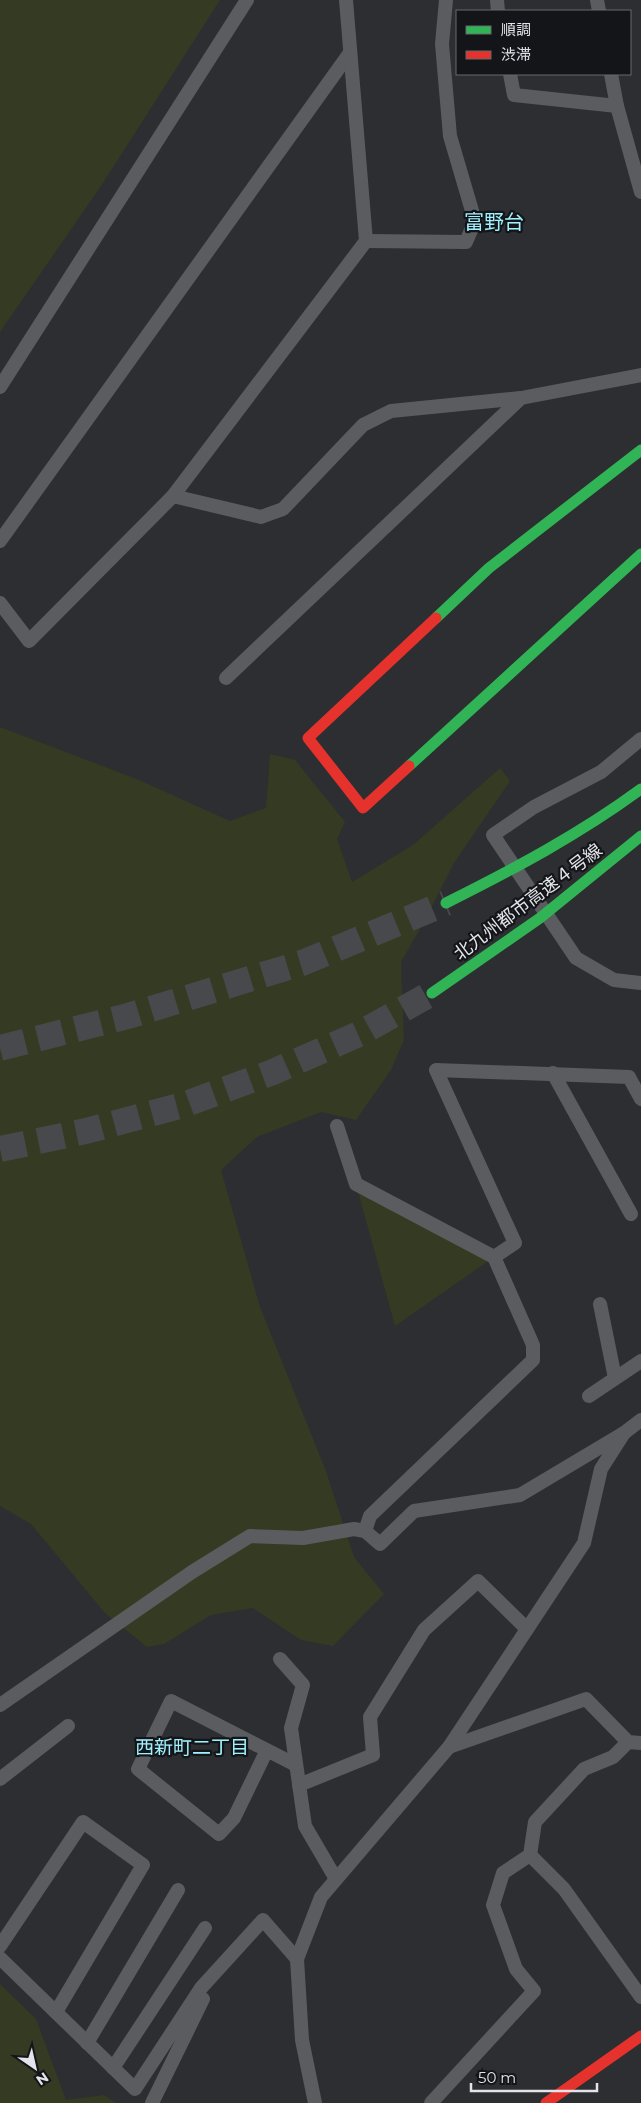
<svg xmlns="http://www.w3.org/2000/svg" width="641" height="2103" viewBox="0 0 641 2103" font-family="Montserrat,'Noto Sans JP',sans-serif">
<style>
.green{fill:#343b22}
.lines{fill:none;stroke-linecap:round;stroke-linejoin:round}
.highway-tunnel{stroke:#47494d;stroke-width:26;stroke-dasharray:26 13;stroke-linecap:butt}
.street{stroke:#5b5c5f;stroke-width:14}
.fast{stroke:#30b455;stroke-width:11}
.jam{stroke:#e5322d;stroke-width:11}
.labels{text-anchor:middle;stroke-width:4.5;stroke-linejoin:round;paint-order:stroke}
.street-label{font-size:18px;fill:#e2e4e9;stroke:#131518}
.neighbourhood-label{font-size:19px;fill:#a0f0fe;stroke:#131518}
.quarter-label{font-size:20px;fill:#a0f0fe;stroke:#131518}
</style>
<rect width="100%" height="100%" fill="#2c2e31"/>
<!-- green -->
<g class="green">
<polygon points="0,0 220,0 101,186 0,332"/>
<polygon points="0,727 139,780 230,821 266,808 270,754 295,760 345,822 337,839 352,882 413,845 500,768 510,781 454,863 425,920 401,962 404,1040 391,1070 356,1120 321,1112 257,1137 221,1170 260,1307 326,1471 354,1557 384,1594 333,1646 301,1640 253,1608 211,1615 164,1644 147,1647 105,1613 31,1524 0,1506"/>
<polygon points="356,1184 494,1257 395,1326"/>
<polygon points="0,1984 36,2019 66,2100 104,2095 116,2103 0,2103"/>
</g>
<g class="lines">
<!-- highway-tunnel -->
<g class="highway-tunnel">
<polyline points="0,1048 128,1016 302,963 446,903"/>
<polyline points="0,1149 86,1131 183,1105 273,1072 359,1034 432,993"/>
</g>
<!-- street -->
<g class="street">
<polyline points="497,0 498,11"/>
<polyline points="597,0 599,11"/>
<polyline points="510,74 514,95 617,106"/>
<polyline points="611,74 617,106 641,192"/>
<polyline points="366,241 466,242 475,221 450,136 442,44 446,0"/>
<polyline points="0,387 247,0"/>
<polyline points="173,496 261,517 283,509 363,425 391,411 521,398 641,375"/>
<polyline points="0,541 349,54"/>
<polyline points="0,603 29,641 173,496 366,241 346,0"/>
<polyline points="226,678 521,398"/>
<polyline points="641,739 601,772 534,807 493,835 576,958 614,980 641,983"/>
<polyline points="553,1073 631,1214"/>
<polyline points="337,1126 356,1184 494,1257 533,1345 533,1360 370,1516 365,1531"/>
<polyline points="494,1257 515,1243 436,1070 629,1077 641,1099"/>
<polyline points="600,1304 615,1378"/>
<polyline points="589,1396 641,1361"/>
<polyline points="280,1659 303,1685 291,1728 305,1826 336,1879"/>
<polyline points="0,1705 192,1572 250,1536 303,1538 354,1529 365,1531 380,1544 414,1511 520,1495 624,1433 641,1420"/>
<polyline points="449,1747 586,1699 628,1742 641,1743"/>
<polyline points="267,1750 234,1818 219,1834 138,1769 171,1701 296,1765"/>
<polyline points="0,1779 68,1726"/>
<polyline points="299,1785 373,1755 370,1717 424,1630 478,1581 527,1629"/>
<polyline points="530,1855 564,1889 641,1997"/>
<polyline points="0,1946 83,1822 143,1865 56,2012"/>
<polyline points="0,1958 135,2089 201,1988 263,1920 297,1959"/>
<polyline points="87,2043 178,1890"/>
<polyline points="113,2068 205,1928"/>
<polyline points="152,2103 203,1999"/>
<polyline points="315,2103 302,2040 297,1959 321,1897 449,1747 584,1543 601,1469 624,1433"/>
<polyline points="431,2103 534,1991 516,1969 493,1905 503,1873 530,1855 535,1822 584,1769 613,1757 628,1742"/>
</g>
<!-- fast -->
<g class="fast">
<polyline points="436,618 489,568 641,450"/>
<polyline points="409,766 641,554"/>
<path d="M446,903c68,-34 134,-69 195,-114"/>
<polyline points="432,993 540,918 641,836"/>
</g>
<!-- jam -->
<g class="jam">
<polyline points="409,766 363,808 308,738 436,618"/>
<polyline points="546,2103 641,2036"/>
</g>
</g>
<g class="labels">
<!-- street labels -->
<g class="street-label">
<text transform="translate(528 902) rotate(-37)" y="6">北九州都市高速４号線</text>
</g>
<!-- neighbourhood labels -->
<g class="neighbourhood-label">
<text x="192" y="1754">西新町二丁目</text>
</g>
<!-- quarter labels -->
<g class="quarter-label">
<text x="494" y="229">富野台</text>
</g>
</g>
<!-- legend -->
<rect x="456" y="10" width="175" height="65" fill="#131518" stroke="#66686c"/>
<rect x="466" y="26" width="25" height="8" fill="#30b455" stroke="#66686c"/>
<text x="501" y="35" font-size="15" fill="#e2e4e9">順調</text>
<rect x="466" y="51" width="25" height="8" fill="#e5322d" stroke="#66686c"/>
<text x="501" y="60" font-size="15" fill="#e2e4e9">渋滞</text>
<!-- north arrow -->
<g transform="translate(35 2068) rotate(146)" stroke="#131518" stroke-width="4" paint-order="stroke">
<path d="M0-4L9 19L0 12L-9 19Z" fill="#e2e4e9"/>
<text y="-8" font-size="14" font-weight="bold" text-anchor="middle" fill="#e2e4e9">N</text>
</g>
<!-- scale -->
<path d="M471 2083v8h126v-8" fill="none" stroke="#e2e4e9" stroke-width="2.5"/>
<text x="478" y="2083" font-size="15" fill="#e2e4e9" stroke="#131518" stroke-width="4" paint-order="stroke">50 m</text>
</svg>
